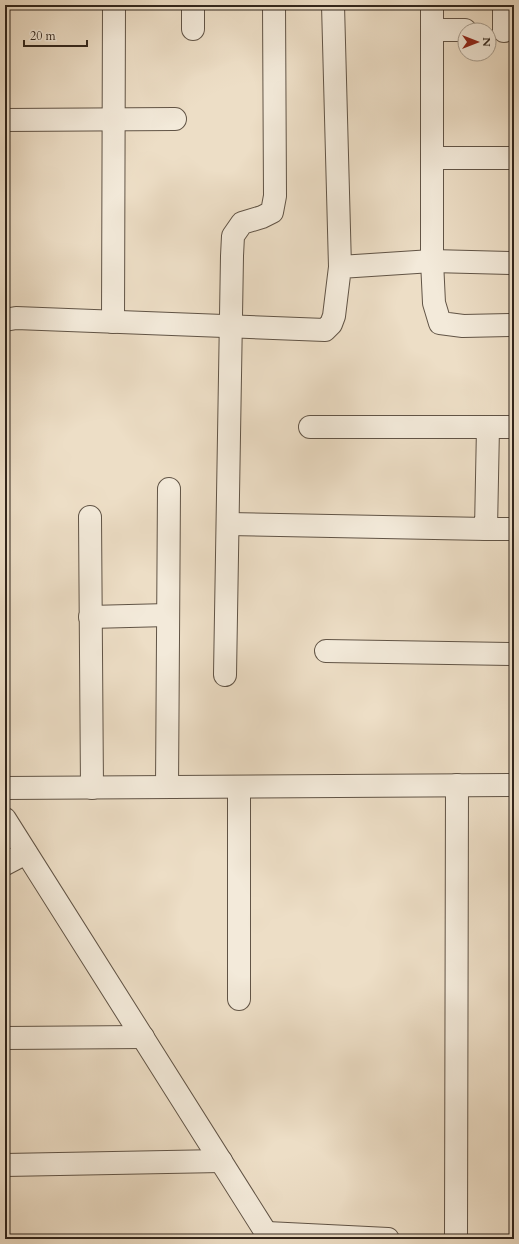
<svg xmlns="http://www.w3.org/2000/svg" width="519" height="1244" viewBox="0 0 519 1244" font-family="Cardo,serif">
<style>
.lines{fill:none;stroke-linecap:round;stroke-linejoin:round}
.minor-casing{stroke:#615446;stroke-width:24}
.minor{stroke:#f3eada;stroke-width:22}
</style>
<rect width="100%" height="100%" fill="#eddec6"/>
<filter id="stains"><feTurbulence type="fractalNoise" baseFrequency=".005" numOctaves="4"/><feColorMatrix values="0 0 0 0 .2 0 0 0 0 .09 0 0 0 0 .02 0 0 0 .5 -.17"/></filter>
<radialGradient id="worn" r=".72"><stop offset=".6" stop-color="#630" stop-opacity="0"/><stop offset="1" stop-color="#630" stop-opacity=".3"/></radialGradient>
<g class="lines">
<defs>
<g id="minor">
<polyline points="193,5 193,29"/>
<polyline points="333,5 340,267"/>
<polyline points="432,5 432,261 434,303 440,323 463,326 514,325"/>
<polyline points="504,5 504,31"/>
<polyline points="432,30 465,30"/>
<polyline points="5,120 175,119"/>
<polyline points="432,158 514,158"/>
<polyline points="5,320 16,318 325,330 331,324 334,316 340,267 432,261 514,263"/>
<polyline points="113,322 114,5"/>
<polyline points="310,427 514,427"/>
<polyline points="90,517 92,788"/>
<polyline points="228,524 486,529 488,427"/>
<polyline points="486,529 514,529"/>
<polyline points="90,617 168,615"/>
<polyline points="326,651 514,654"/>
<polyline points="225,675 232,256 233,236 242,223 262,217 272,212 275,196 274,5"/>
<polyline points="167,787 169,489"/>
<polyline points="239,787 239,999"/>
<polyline points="5,788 514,785"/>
<polyline points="5,819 270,1239"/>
<polyline points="5,864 26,853"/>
<polyline points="5,1038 143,1037"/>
<polyline points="5,1165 221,1161"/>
<polyline points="267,1233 388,1239"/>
<polyline points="456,1239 457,785"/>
</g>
</defs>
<!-- minor casing -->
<use href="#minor" class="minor-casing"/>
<!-- minor -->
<use href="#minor" class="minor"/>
</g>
<!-- margin -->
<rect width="519" height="1244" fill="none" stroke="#eddec6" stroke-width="20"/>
<rect x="6" y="6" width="507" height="1232" fill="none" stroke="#32261c" stroke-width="2"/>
<rect x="10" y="10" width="499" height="1224" fill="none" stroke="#32261c"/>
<!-- north arrow -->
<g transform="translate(477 42) rotate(90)"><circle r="19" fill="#f3eada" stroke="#a69c8e"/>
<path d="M0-3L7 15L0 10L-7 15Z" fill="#8f2418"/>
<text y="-6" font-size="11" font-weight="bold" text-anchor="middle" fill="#32261c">N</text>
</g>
<!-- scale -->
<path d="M24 40v6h63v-6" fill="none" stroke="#32261c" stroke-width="2"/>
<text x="30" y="40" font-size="12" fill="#32261c" stroke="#f3eada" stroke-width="3" paint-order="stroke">20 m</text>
<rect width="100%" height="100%" filter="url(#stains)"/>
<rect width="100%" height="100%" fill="url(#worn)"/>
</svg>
